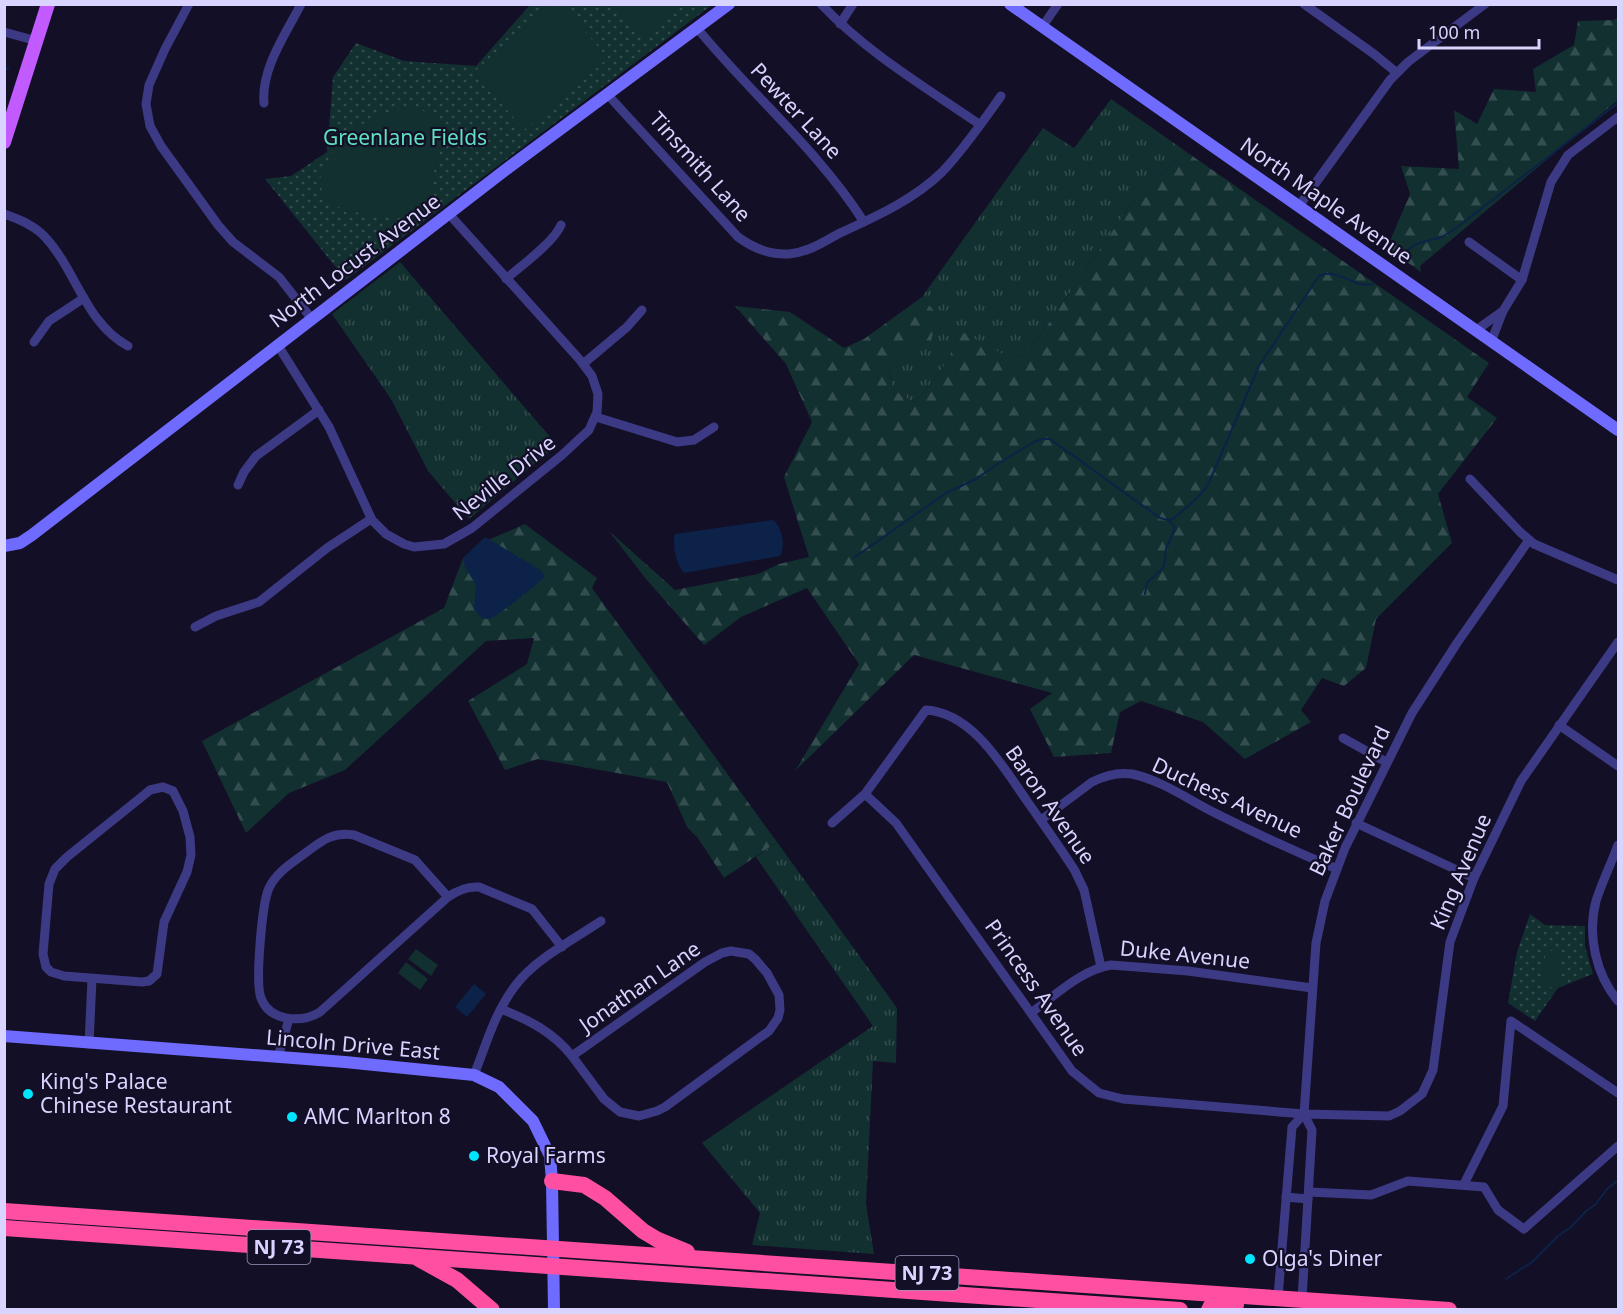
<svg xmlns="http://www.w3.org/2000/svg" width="1623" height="1314" viewBox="0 0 1623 1314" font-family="'Noto Sans',sans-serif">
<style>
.grass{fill:url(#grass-tufts)}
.forest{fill:url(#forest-firs)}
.park{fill:url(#park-dots)}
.pitch{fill:#12302f}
.water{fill:#0c2248}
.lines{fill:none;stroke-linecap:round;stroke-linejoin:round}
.stream{stroke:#0c2248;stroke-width:2}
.street{stroke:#3d3a85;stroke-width:9}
.secondary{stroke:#6f6bff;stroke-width:12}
.primary{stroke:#c25bff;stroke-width:14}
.highway{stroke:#ff4fa3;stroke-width:16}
.poi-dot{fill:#00e5ff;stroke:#130f26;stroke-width:2}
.labels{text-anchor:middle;stroke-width:4.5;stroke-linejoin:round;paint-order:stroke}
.shield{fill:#130f26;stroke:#9e99be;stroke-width:1.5}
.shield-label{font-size:20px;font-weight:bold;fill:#d9d4ff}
.street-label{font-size:21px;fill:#d9d4ff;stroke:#130f26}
.park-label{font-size:21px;fill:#5fe0c0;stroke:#130f26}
.poi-label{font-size:21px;fill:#d9d4ff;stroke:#130f26;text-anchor:start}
</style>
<defs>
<pattern id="grass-tufts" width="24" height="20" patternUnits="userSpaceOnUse" patternTransform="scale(1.5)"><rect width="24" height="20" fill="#12302f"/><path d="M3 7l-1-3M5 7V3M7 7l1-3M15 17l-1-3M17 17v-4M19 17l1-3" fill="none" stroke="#344d4e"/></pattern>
<pattern id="forest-firs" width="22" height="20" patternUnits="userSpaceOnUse" patternTransform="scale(1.5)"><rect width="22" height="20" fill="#12302f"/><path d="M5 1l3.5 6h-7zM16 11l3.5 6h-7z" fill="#344d4e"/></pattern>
<pattern id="park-dots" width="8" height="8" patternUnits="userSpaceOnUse" patternTransform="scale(1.5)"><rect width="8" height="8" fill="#12302f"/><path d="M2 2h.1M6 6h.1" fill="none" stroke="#344d4e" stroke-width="1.8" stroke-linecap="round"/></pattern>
</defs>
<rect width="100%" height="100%" fill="#130f26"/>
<!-- grass -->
<g class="grass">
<polygon points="1111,99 1188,153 1143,187 1028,353 1012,359 950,358 915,403 892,389 889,366 898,346 937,314 922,297 1043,128 1074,148"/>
<polygon points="400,262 557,445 469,519 428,471 391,399 332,314"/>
<polygon points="777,842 897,1008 896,1063 873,1061 866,1204 874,1254 752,1245 760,1213 702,1143 873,1026 756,857"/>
</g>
<!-- forest -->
<g class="forest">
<polygon points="1618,17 1618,100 1420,266 1421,272 1387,248 1410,194 1401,166 1459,169 1454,110 1477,124 1494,89 1536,92 1533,69 1574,45 1578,21 1614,20"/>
<polygon points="1188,153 1489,363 1467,397 1497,418 1438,494 1452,543 1376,619 1366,668 1344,686 1322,678 1301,710 1311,722 1245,759 1203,722 1141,701 1120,712 1111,753 1054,757 1030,709 1052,693 914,655 795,771 859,664 807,588 741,617 704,645 646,579 609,531 675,590 758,574 779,564 809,557 784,477 812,422 786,364 735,306 790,312 844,348 864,339 922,297 937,314 930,346 898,346 889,366 892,389 915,403 950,358 955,328 1012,359 1028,353 1143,187"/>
<polygon points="525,524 597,578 592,588 777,842 724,878 698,838 687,827 667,782 538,759 505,770 468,701 527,664 534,638 486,641 345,770 289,793 246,833 202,741 444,608 463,558 479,544"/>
</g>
<!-- park -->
<g class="park">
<polygon points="530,5 712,5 346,280 265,179 291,176 327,152 333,77 356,43 404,61 476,66"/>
<polygon points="1530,914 1545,925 1585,926 1585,946 1593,974 1558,988 1535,1021 1508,1003 1517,952"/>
</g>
<!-- pitch -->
<g class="pitch">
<polygon points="551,5 562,5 608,58 524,130 474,72"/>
<polygon points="610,5 678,5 644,39"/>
<path d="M403,109l19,1 19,13v18l-16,72 -10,7c-20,-3 -79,-5 -90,-22 -3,-5 -4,-12 -6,-17 17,-46 38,-60 84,-72z"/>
<polygon points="416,949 438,965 431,976 408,959"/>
<polygon points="1546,950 1563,952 1558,988 1541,986"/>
<polygon points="406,962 428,979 420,990 398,973"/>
</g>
<!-- water -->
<g class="water">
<path d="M773,520c9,7 13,26 7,36l-96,17c-8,-8 -12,-28 -9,-39z"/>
<path d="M485,537l54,32 6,7c-4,6 -51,43 -56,43 -7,1 -11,-5 -15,-10l2,-24 -11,-18 -2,-9z"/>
<polygon points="474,984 486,994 467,1017 455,1007"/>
</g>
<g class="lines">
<!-- stream -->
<g class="stream">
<polyline points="4,70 8,68"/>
<polyline points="1395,259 1416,244 1442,237 1456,228 1618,103"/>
<path d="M1168,520l5,-1 24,-21 11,-13 51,-119 60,-90c19,-9 34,13 54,8"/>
<polyline points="855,557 946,493 976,479 996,465 1034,442 1041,439 1050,439 1160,518 1168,520 1174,526 1174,530 1166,549 1164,567 1147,583 1145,594"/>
<polyline points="1506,1279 1532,1262 1558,1236 1571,1227 1586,1211 1595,1205 1607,1189 1618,1180"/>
</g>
<!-- street -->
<g class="street">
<polyline points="189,4 165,49 149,85 146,104 150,126 161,146 218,225 233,242 279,277 311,318"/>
<path d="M821,4c45,48 104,83 158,120"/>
<polyline points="1304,4 1374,54 1397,73"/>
<polyline points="840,24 853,4"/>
<polyline points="1042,27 1058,4"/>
<path d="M697,28c54,66 121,122 167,194"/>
<polyline points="4,32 37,41"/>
<path d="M607,94l131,143c15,11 32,18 51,17 20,-2 34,-12 51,-21 35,-16 75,-34 102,-61 22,-23 41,-51 59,-76"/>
<path d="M264,103c-3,-35 22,-69 37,-99"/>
<polyline points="1299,206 1390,80 1408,62 1485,4"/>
<path d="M4,214c15,5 30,11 41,23 31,33 41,87 83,109"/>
<polyline points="1469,242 1522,280"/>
<path d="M506,279c16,-14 47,-36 55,-54"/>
<polyline points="1475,331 1503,311"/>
<polyline points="34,342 49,321 84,298"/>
<polyline points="1491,342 1503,311 1522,280 1551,182 1568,155 1618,117"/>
<polyline points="277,344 329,427 372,520 386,534 404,544 414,547 444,544 472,528 562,455 589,430 597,412 598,394 592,376 580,360 449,214"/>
<polyline points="583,364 627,327 642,310"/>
<polyline points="596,417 677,442 694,440 714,427"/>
<polyline points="1470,479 1520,532 1534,544 1618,580"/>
<polyline points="238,485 244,472 256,456 319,410"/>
<polyline points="195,627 216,616 259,602 327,548 371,519"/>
<polyline points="1559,725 1618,766"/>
<polyline points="1343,738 1386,762"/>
<polygon points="163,787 173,791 183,811 190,837 191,855 187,872 164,922 157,974 149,981 142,982 64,976 51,972 46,967 43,954 49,884 55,869 67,857 144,795 150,790"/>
<polyline points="865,794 896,823 1072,1071 1099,1093 1123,1099 1304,1114 1389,1116 1400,1111 1422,1094 1433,1070 1450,942 1474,878 1521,781 1618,642"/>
<path d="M1041,820l51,-38c12,-6 27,-10 40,-8 29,6 57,26 83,39 40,20 81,39 122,56"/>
<path d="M832,823l33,-29 61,-84c47,3 77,57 101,91 16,23 33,46 48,70l9,19 17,77"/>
<polyline points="1356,823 1474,878"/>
<path d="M1618,845c-7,19 -16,37 -22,56 -9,34 0,74 22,100"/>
<path d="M448,897l-33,-37 -61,-25c-20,-3 -30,4 -46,16 -14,11 -31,20 -39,37 -7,15 -14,95 -8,110 9,24 41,25 59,14l128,-115c10,-7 19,-11 31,-10l53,22 30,38"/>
<polygon points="731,951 749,954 755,959 767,973 779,995 780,1010 778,1018 769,1031 762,1036 665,1107 657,1111 639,1116 620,1112 604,1099 572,1056 705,962 722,953"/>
<path d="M501,1009c28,11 52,23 71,47"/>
<path d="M1032,1012c24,-17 49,-42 79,-47l77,6 124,17"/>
<polyline points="89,1044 92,979"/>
<polyline points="278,1057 289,1019"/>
<path d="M474,1075c12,-30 21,-63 41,-89 20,-27 58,-46 86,-65"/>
<polyline points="1464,1184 1503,1106 1511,1021 1618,1093"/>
<polyline points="1309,1192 1371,1195 1408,1181 1484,1187 1498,1210 1524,1229 1618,1146"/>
<polyline points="1286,1197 1308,1199"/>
<polyline points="1278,1297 1292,1127 1304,1114"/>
<polyline points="1302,1299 1312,1130 1304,1114 1316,943 1325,901 1345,848 1412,713 1457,643 1529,540"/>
</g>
<!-- secondary -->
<g class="secondary">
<polyline points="1010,4 1618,430"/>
<polyline points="4,546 20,543 32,535 504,171 729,4"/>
<polyline points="4,1036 345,1062 474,1075 499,1087 533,1121 550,1156 552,1181 554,1310"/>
</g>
<!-- primary -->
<polyline class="primary" points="4,142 48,4"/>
<!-- highway -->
<g class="highway">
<polyline points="552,1181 584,1185 605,1198 643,1231 658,1240 687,1252"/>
<polyline points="4,1211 1449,1310"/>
<polyline points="4,1228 1180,1310"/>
<polyline points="419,1259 457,1280 492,1310"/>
<polyline points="1209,1310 1211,1306 1218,1303 1236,1305"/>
</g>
</g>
<!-- markers -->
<g class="poi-dot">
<circle cx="28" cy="1094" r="6"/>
<circle cx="292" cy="1117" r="6"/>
<circle cx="474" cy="1156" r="6"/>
<circle cx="1250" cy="1259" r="6"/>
</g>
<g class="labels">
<!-- shield labels -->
<g class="shield">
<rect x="247.5" y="1230" width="63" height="34" rx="4.5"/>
<rect x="895.5" y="1256" width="63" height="34" rx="4.5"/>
</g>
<g class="shield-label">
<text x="279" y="1254">NJ 73</text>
<text x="927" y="1280">NJ 73</text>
</g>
<!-- street labels -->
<g class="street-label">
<text transform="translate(796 111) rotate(47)" y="7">Pewter Lane</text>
<text transform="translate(700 167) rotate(48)" y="7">Tinsmith Lane</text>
<text transform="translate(1326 201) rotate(35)" y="7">North Maple Avenue</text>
<text transform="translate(355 261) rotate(-37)" y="7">North Locust Avenue</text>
<text transform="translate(504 478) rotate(-38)" y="7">Neville Drive</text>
<text transform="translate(1227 798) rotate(25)" y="7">Duchess Avenue</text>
<text transform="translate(1350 801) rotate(-65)" y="7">Baker Boulevard</text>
<text transform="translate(1050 805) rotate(55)" y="7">Baron Avenue</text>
<text transform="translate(1461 872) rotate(-67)" y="7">King Avenue</text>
<text transform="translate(1185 955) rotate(6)" y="7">Duke Avenue</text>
<text transform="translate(640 987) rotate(-35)" y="7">Jonathan Lane</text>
<text transform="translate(1036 988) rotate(55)" y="7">Princess Avenue</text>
<text transform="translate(353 1045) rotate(5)" y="7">Lincoln Drive East</text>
</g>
<!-- park labels -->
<g class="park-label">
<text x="405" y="145">Greenlane Fields</text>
</g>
<!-- poi labels -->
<g class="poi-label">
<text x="40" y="1089">King's Palace<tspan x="40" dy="24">Chinese Restaurant</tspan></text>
<text x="304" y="1124">AMC Marlton 8</text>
<text x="486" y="1163">Royal Farms</text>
<text x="1262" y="1266">Olga's Diner</text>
</g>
</g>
<!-- border -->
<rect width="1623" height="1314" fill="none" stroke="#d9d4ff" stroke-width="12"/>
<!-- scale -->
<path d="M1419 39v9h120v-9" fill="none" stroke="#d9d4ff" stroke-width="3"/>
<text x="1428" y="39" font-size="18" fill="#d9d4ff" stroke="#130f26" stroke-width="4.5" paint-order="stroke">100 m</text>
</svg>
